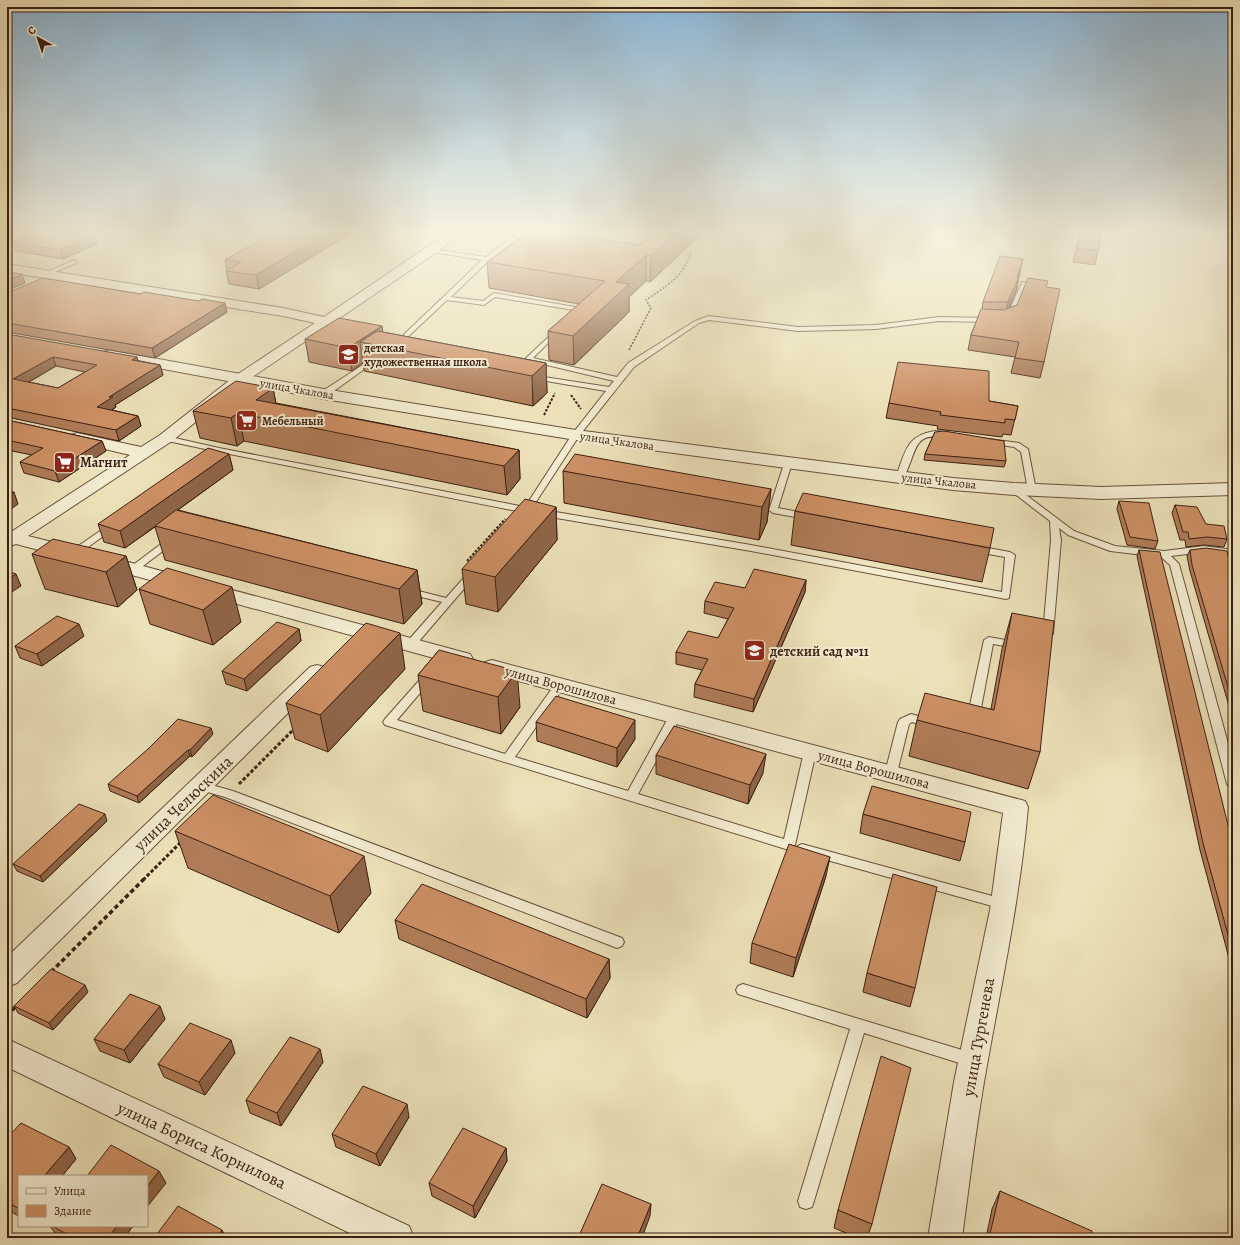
<svg xmlns="http://www.w3.org/2000/svg" width="1240" height="1245" viewBox="0 0 1240 1245" font-family="Alegreya,serif">
<style>
.lines{fill:none;stroke-linecap:round;stroke-linejoin:round}
.service-casing{stroke:#68503c;stroke-width:2}
.minor-casing{stroke:#68503c;stroke-width:2}
.tertiary-casing{stroke:#68503c;stroke-width:2}
.path-far3{stroke:#3c1f12;stroke-width:1.5;stroke-dasharray:2 1.5;stroke-linecap:butt}
.path-far2{stroke:#3c1f12;stroke-width:2;stroke-dasharray:2.5 1.5;stroke-linecap:butt}
.path-far1{stroke:#3c1f12;stroke-width:3;stroke-dasharray:3.5 2;stroke-linecap:butt}
.path{stroke:#3c1f12;stroke-width:3.5;stroke-dasharray:4.5 3;stroke-linecap:butt}
.service{fill:#f3ecd1;fill-rule:evenodd}
.minor{fill:#f3ecd1;fill-rule:evenodd}
.tertiary{fill:#f3ecd1;fill-rule:evenodd}
.wall{fill:#af7c57;stroke:#3c1f12;fill-rule:evenodd}
.shaded-wall{fill:#8f6547;stroke:#3c1f12}
.building{fill:#cc9065;stroke:#3c1f12;fill-rule:evenodd}
.labels{text-anchor:middle;stroke-width:4;stroke-linejoin:round;paint-order:stroke}
.far-poi-label{font-size:12px;font-weight:bold;fill:#3c1f12;stroke:#f3ecd1;text-anchor:start}
.far-street-label{font-size:12px;fill:#3c1f12;stroke:#f3ecd1}
.poi-label{font-size:14px;font-weight:bold;fill:#3c1f12;stroke:#f3ecd1;text-anchor:start}
.street-label{font-size:14px;fill:#3c1f12;stroke:#f3ecd1}
.near-street-label{font-size:17px;fill:#3c1f12;stroke:#f3ecd1}
</style>
<rect width="100%" height="100%" fill="#ece1b8"/>
<filter id="stains"><feTurbulence type="fractalNoise" baseFrequency=".005" numOctaves="4"/><feColorMatrix values="0 0 0 0 .2 0 0 0 0 .09 0 0 0 0 .02 0 0 0 .5 -.17"/></filter>
<radialGradient id="worn" r=".72"><stop offset=".6" stop-color="#630" stop-opacity="0"/><stop offset="1" stop-color="#630" stop-opacity=".3"/></radialGradient>
<g class="lines">
<defs>
<g id="service">
<polygon points="522,230 529,230 489,260 451,297 483,301 494,293 581,308 582,309 575,316 570,315 574,310 495,297 484,305 447,300 398,346 394,346 394,344 482,260 433,252 431,251 431,249 486,257"/>
<polygon points="596,230 612,230 664,240 661,242"/>
<polygon points="74,260 77,262 76,263 48,275 43,274"/>
<polygon points="1022,282 1027,283 1012,318 1007,319 1006,318"/>
<polygon points="709,316 798,327 876,325 939,317 990,318 993,320 990,322 939,321 876,329 798,331 709,320 699,323 634,367 579,436 532,508 751,545 1002,592 1005,557 977,552 972,549 977,546 1010,552 1015,555 1009,598 1006,599 751,551 527,513 219,452 163,440 162,438 166,436 219,448 525,507 573,433 606,391 534,379 530,377 531,375 609,387 614,381 526,360 526,358 557,329 559,330 559,332 533,358 617,377 628,363 695,321"/>
<polygon points="375,357 377,358 377,360 327,396 321,396 321,392"/>
<path d="M935,431l12,1 4,2c-8,7 -22,-3 -32,9 -7,8 -11,34 -19,37l-3,-1 -1,-2c9,-24 10,-42 39,-46z"/>
<polygon points="988,439 1019,443 1028,449 1036,490 1035,492 1029,492 1028,490 1021,452 1014,447 988,443"/>
<polygon points="785,461 791,461 792,463 778,508 809,514 810,516 809,518 806,519 773,513 769,510"/>
<polygon points="1014,486 1074,531 1115,546 1164,551 1204,546 1233,550 1233,556 1204,552 1171,556 1179,564 1233,762 1233,788 1229,787 1227,784 1170,565 1161,557 1110,551 1068,535 1059,528 1061,540 1053,634 1048,637 1044,636 1043,634 1051,540 1050,521 1011,491 1010,489 1011,487"/>
<polygon points="113,522 116,523 117,525 116,527 77,555 71,555 69,553 71,551"/>
<polygon points="172,537 177,540 175,542 135,572 129,572 127,570 129,568 169,538"/>
<polygon points="472,571 477,574 475,576 414,647 406,647 405,645 406,643 442,602 404,593 402,591 404,589 407,588 446,598 469,572"/>
<polygon points="989,637 1016,642 1021,645 1016,648 993,644 979,719 977,722 969,722 967,719 984,640"/>
<polygon points="428,674 432,675 433,677 432,679 397,720 505,754 556,683 564,683 565,685 564,687 515,757 628,791 671,713 679,713 681,716 638,794 784,839 804,752 806,749 814,749 816,752 795,845 793,848 789,850 385,725 383,722 385,719 424,675"/>
<polygon points="911,714 933,720 935,723 933,726 929,727 912,722 909,724 897,773 895,776 891,777 887,776 885,773 898,722 900,719"/>
<polygon points="201,782 233,791 622,938 624,942 622,946 617,948 612,946 225,797 197,789 195,786 197,783"/>
<polygon points="802,844 1003,899 1008,900 1010,904 1008,908 1003,909 798,852 796,849 798,846"/>
<polygon points="743,984 972,1053 977,1055 979,1060 977,1065 972,1067 864,1033 814,1201 812,1207 806,1209 800,1207 798,1201 850,1029 738,994 736,990 738,986"/>
</g>
<g id="minor">
<polygon points="452,230 465,230 437,252 245,382 172,441 28,536 76,548 78,552 76,556 69,558 16,544 7,547 7,531 11,532 130,455 71,441 69,438 71,435 77,433 141,447 160,435 235,376 315,323 283,316 7,272 7,264 283,308 324,317"/>
<polygon points="106,556 470,654 473,659 470,664 463,666 99,566 97,562 99,558"/>
<path d="M492,660l533,141 3,6c-8,93 -28,183 -44,275 -9,52 -15,104 -22,156h-34l26,-156 36,-172 13,-97 -518,-141 -3,-5 3,-5z"/>
<polygon points="317,665 324,667 328,672 324,677 17,983 7,987 7,957 310,667"/>
<polygon points="7,1039 409,1226 414,1238 360,1238 7,1067"/>
</g>
<polygon id="tertiary" points="109,350 324,389 576,430 953,478 1014,483 1101,487 1233,483 1233,495 1101,499 1014,495 953,490 576,440 324,399 104,358 101,355 104,352"/>
</defs>
<!-- service casing -->
<use href="#service" class="service-casing"/>
<!-- minor casing -->
<use href="#minor" class="minor-casing"/>
<!-- tertiary casing -->
<use href="#tertiary" class="tertiary-casing"/>
<!-- path-far3 -->
<path class="path-far3" d="M629,350l22,-42 -5,-8c19,-13 40,-25 45,-49"/>
<!-- path-far2 -->
<g class="path-far2">
<polyline points="571,395 581,409"/>
<polyline points="544,415 555,393"/>
<polyline points="467,561 505,519"/>
</g>
<!-- path-far1 -->
<g class="path-far1">
<polyline points="239,784 295,728"/>
<polyline points="143,880 182,841"/>
</g>
<!-- path -->
<g class="path">
<polyline points="51,972 144,879"/>
<polyline points="7,1016 16,1006"/>
</g>
<!-- service -->
<use href="#service" class="service"/>
<!-- minor -->
<use href="#minor" class="minor"/>
<!-- tertiary -->
<use href="#tertiary" class="tertiary"/>
</g>
<!-- wall -->
<g class="wall">
<polygon points="278,230 356,230 259,289 229,284 226,271 227,270 225,260"/>
<polygon points="657,230 698,230 698,237 650,282 646,281 629,297 629,312 574,365 549,360 548,331 579,304 489,288 487,262 640,245"/>
<polygon points="1081,230 1098,251 1095,265 1073,262"/>
<polygon points="13,242 97,244 63,259 16,251"/>
<polygon points="1020,272 1016,291 1009,308 1017,305 1046,287 1044,362 1040,378 1011,373 1015,357 968,350 971,335 982,309 983,302"/>
<polygon points="7,293 227,312 155,358 7,332"/>
<polygon points="383,332 546,363 547,393 533,406 364,371 363,363 352,371 309,362 305,339"/>
<path d="M7,334l153,31 3,10 -48,30 1,2 -4,3 26,6 3,10 -22,15 -112,-24zM56,366l29,6 -27,16 -29,-6z"/>
<polygon points="273,388 276,403 519,450 520,479 507,495 244,441 237,446 200,438 193,411"/>
<polygon points="989,401 1018,406 1011,435 1003,434 1002,437 937,429 938,426 886,418 889,403"/>
<polygon points="7,420 102,441 106,451 59,482 24,473 20,462 32,455 7,450"/>
<polygon points="935,432 1006,461 1004,467 924,460 925,454"/>
<polygon points="229,454 233,470 178,510 417,570 422,604 404,624 165,560 155,527 125,548 104,542 98,524"/>
<polygon points="563,471 771,489 767,522 759,540 564,503"/>
<polygon points="1119,501 1158,541 1155,549 1127,545 1117,509"/>
<polygon points="1175,505 1206,524 1227,539 1224,547 1204,545 1186,547 1185,540 1180,540 1172,513"/>
<polygon points="556,507 557,540 498,612 466,604 462,569"/>
<polygon points="795,511 990,548 982,582 791,545"/>
<polygon points="1139,550 1233,845 1233,973 1200,850 1137,556"/>
<polygon points="1190,550 1231,569 1233,575 1233,720 1190,571 1187,556"/>
<polygon points="32,554 126,556 137,590 118,607 45,589"/>
<polygon points="806,580 805,592 753,712 694,697 695,684 702,670 676,664 676,652 718,638 728,619 704,613 705,601 745,588"/>
<polygon points="139,589 241,622 213,645 150,624"/>
<polygon points="1012,613 1040,752 1028,789 909,756 917,720 991,709 1002,649"/>
<polygon points="299,629 301,641 247,691 226,684 222,671"/>
<polygon points="84,636 42,666 20,658 15,646"/>
<polygon points="439,650 520,707 501,734 423,711 418,675"/>
<polygon points="405,669 328,752 295,739 286,703"/>
<polygon points="536,722 635,739 617,767 537,741"/>
<polygon points="213,734 192,757 190,756 139,803 110,791 108,784"/>
<polygon points="656,755 763,773 748,804 656,774"/>
<polygon points="863,814 965,842 960,861 860,833"/>
<polygon points="107,821 43,882 17,871 13,864"/>
<polygon points="175,831 371,893 339,933 188,868"/>
<polygon points="826,876 793,977 750,963 752,943"/>
<polygon points="395,920 609,959 610,978 587,1018 399,939"/>
<polygon points="867,973 915,988 910,1007 863,992"/>
<polygon points="88,992 53,1030 18,1013 14,1006"/>
<polygon points="165,1019 130,1063 100,1051 94,1039"/>
<polygon points="235,1053 205,1095 164,1077 158,1064"/>
<polygon points="323,1062 281,1126 250,1113 246,1100"/>
<polygon points="409,1117 380,1166 336,1147 332,1134"/>
<polygon points="7,1138 69,1147 76,1159 62,1176 19,1176 19,1216 7,1210"/>
<polygon points="506,1148 507,1161 475,1218 432,1196 429,1183"/>
<polygon points="1000,1191 1091,1238 986,1238 992,1209"/>
<polygon points="838,1210 872,1224 867,1238 858,1238 834,1228"/>
<polygon points="50,1226 133,1226 124,1238 60,1238 57,1236"/>
</g>
<!-- shaded-wall -->
<g class="shaded-wall">
<polygon points="332,230 356,230 259,289 256,275"/>
<polygon points="679,230 698,230 698,237 650,282 651,256"/>
<polygon points="94,235 97,244 63,259 60,250"/>
<polygon points="646,255 646,281 629,297 629,312 574,365 573,336 616,282"/>
<polygon points="1023,259 1020,272 1017,283 1019,277 1016,291 1005,317 1008,302"/>
<polygon points="22,274 25,283 7,291 7,281"/>
<polygon points="225,303 227,312 155,358 152,348"/>
<polygon points="382,326 385,347 360,342 363,363 352,371 348,348"/>
<polygon points="53,357 56,366 17,389 13,379"/>
<polygon points="137,357 139,367 132,360"/>
<polygon points="546,363 547,393 533,406 532,376"/>
<polygon points="160,365 163,375 115,405 116,407 101,417 97,407 109,397"/>
<polygon points="273,388 278,415 256,400"/>
<polygon points="238,413 244,441 237,446 231,418"/>
<polygon points="138,416 141,426 119,441 116,430"/>
<polygon points="102,441 106,451 59,482 55,471"/>
<polygon points="519,450 520,479 507,495 504,466"/>
<polygon points="229,454 233,470 125,548 120,531"/>
<polygon points="771,489 767,522 759,540 762,507"/>
<polygon points="14,492 18,504 7,512 7,497"/>
<polygon points="556,507 557,540 498,612 495,577"/>
<polygon points="126,556 137,590 118,607 106,572"/>
<polygon points="417,570 422,604 404,624 399,589"/>
<polygon points="16,574 21,586 7,595 7,580"/>
<polygon points="806,580 805,592 753,712 754,699"/>
<polygon points="232,587 241,622 213,645 203,610"/>
<polygon points="79,624 84,636 42,666 37,654"/>
<polygon points="299,629 301,641 247,691 244,679"/>
<polygon points="400,633 405,669 328,752 320,715"/>
<polygon points="517,671 520,707 501,734 498,697"/>
<polygon points="635,720 635,739 617,767 617,748"/>
<polygon points="211,728 213,734 192,757 190,750"/>
<polygon points="188,750 190,756 139,803 137,796"/>
<polygon points="766,754 763,773 748,804 750,785"/>
<polygon points="105,814 107,821 43,882 40,876"/>
<polygon points="364,856 371,893 339,933 330,896"/>
<polygon points="830,857 826,876 793,977 796,958"/>
<polygon points="609,959 610,978 587,1018 586,999"/>
<polygon points="85,985 88,992 53,1030 49,1023"/>
<polygon points="160,1006 165,1019 130,1063 124,1050"/>
<polygon points="231,1040 235,1053 205,1095 199,1082"/>
<polygon points="320,1049 323,1062 281,1126 277,1113"/>
<polygon points="407,1104 409,1117 380,1166 376,1154"/>
<polygon points="69,1147 76,1159 62,1176 44,1176"/>
<polygon points="506,1148 507,1161 475,1218 473,1206"/>
<polygon points="159,1171 166,1183 147,1207 147,1187"/>
<polygon points="651,1204 650,1216 642,1238 637,1238"/>
<polygon points="117,1226 133,1226 124,1238 108,1238"/>
<polygon points="222,1230 226,1238 217,1238"/>
</g>
<!-- building -->
<g class="building">
<polygon points="40,230 68,230 94,235 60,250 13,242"/>
<polygon points="278,230 332,230 256,275 226,271 241,262 225,260"/>
<polygon points="532,230 543,230 640,245 657,230 679,230 651,256 646,255 616,282 629,284 573,336 548,331 605,281 487,262"/>
<polygon points="1081,230 1102,230 1098,251 1077,248"/>
<polygon points="1000,256 1023,259 1017,277 1019,277 1008,302 983,302"/>
<polygon points="7,272 22,274 7,281"/>
<polygon points="43,278 140,294 144,292 199,301 202,299 225,303 152,348 7,323 7,293"/>
<polygon points="1028,278 1048,281 1046,287 1060,289 1044,362 1015,358 1019,342 971,335 981,309 1004,310 1017,305"/>
<polygon points="339,318 382,326 348,348 305,339"/>
<polygon points="377,331 546,363 532,376 360,342"/>
<path d="M7,334l130,23 -5,3 28,5 -51,32h4l-16,10 41,9 -22,14 -109,-22zM53,357l44,8 -39,23 -45,-9z"/>
<polygon points="898,362 989,371 989,401 1018,406 1015,420 1005,419 1005,423 940,415 941,412 889,403"/>
<polygon points="236,381 273,388 256,400 519,450 504,466 238,413 231,418 193,411"/>
<polygon points="7,420 102,441 55,471 20,462 43,448 7,440"/>
<polygon points="944,431 1004,441 1006,461 925,454 935,432"/>
<polygon points="208,448 229,454 120,531 98,524"/>
<polygon points="575,454 771,489 762,507 563,471"/>
<polygon points="7,491 14,492 7,497"/>
<polygon points="803,493 994,528 990,548 795,511"/>
<polygon points="525,499 556,507 495,577 462,569"/>
<polygon points="1119,501 1149,503 1158,541 1130,537"/>
<polygon points="1175,505 1197,507 1206,524 1224,526 1227,539 1207,537 1189,539 1188,532 1183,532"/>
<polygon points="176,510 417,570 399,589 155,526"/>
<polygon points="53,539 126,556 106,572 32,554"/>
<polygon points="1206,548 1227,551 1231,569 1233,575 1233,704 1192,565 1190,550"/>
<polygon points="1139,550 1160,552 1233,845 1233,953 1203,843"/>
<polygon points="167,568 232,587 203,610 139,589"/>
<polygon points="754,569 806,580 754,699 695,684 708,659 676,652 688,631 718,638 734,608 705,601 715,582 745,588"/>
<polygon points="7,571 16,574 7,580"/>
<polygon points="1012,613 1054,621 1040,752 917,720 925,693 994,710"/>
<polygon points="57,616 79,624 37,654 15,646"/>
<polygon points="277,622 299,629 244,679 222,671"/>
<polygon points="366,623 400,633 320,715 286,703"/>
<polygon points="439,650 517,671 498,697 418,675"/>
<polygon points="556,696 635,720 617,748 536,722"/>
<polygon points="178,719 211,728 190,750 188,750 137,796 108,784 148,749"/>
<polygon points="674,726 766,754 750,785 656,755"/>
<polygon points="872,786 971,812 965,842 863,814"/>
<polygon points="213,795 364,856 330,896 175,831"/>
<polygon points="79,804 105,814 40,876 13,864"/>
<polygon points="789,844 830,857 796,958 752,943"/>
<polygon points="893,874 937,887 915,988 867,973"/>
<polygon points="422,884 609,959 586,999 395,920"/>
<polygon points="51,969 85,985 49,1023 14,1006"/>
<polygon points="130,994 160,1006 124,1050 94,1039"/>
<polygon points="190,1023 231,1040 199,1082 158,1064"/>
<polygon points="290,1037 320,1049 277,1113 246,1100"/>
<polygon points="881,1056 911,1068 872,1224 838,1210"/>
<polygon points="363,1086 407,1104 376,1154 332,1134"/>
<polygon points="21,1123 69,1147 44,1176 19,1176 19,1206 18,1208 7,1202 7,1138"/>
<polygon points="463,1128 506,1148 473,1206 429,1183"/>
<polygon points="111,1145 159,1171 147,1187 147,1176 87,1176"/>
<polygon points="602,1184 651,1204 637,1238 578,1238"/>
<polygon points="1000,1191 1092,1231 1091,1238 989,1238"/>
<polygon points="178,1206 222,1230 217,1238 154,1238"/>
<polygon points="52,1226 117,1226 108,1238 74,1238"/>
</g>
<!-- sky -->
<linearGradient id="sky" x2="0" y2="1"><stop stop-color="#8bb6d6"/><stop offset="0.57" stop-color="#f6f2df"/><stop offset="1" stop-color="#f6f2df" stop-opacity="0"/></linearGradient>
<rect width="1240" height="405" fill="url(#sky)"/>
<!-- icons -->
<defs>
<symbol id="school-square" viewBox="-11 -11 22 22"><rect x="-9" y="-9" width="18" height="18" rx="4" fill="#8f2418" stroke="#f3ecd1"/><path d="M0-5L7-2L0 1L-7-2ZM-4 1L0 2.5L4 1V4Q0 6-4 4Z" fill="#fff"/></symbol>
<symbol id="supermarket-square" viewBox="-11 -11 22 22"><rect x="-9" y="-9" width="18" height="18" rx="4" fill="#8f2418" stroke="#f3ecd1"/><path d="M-6-5.5h2.5l.6 2H6L4.5 2H-2.5L-4.4-4H-6ZM-1.5 3.2a1.3 1.3 0 1 0 .1 0ZM3 3.2a1.3 1.3 0 1 0 .1 0Z" fill="#fff"/></symbol>
</defs>
<g fill-rule="evenodd">
<use href="#school-square" x="336" y="342" width="25" height="25"/>
<use href="#supermarket-square" x="234" y="408" width="25" height="25"/>
<use href="#supermarket-square" x="52" y="450" width="25" height="25"/>
<use href="#school-square" x="742" y="638" width="25" height="25"/>
</g>
<g class="labels">
<!-- far-poi labels -->
<g class="far-poi-label">
<text x="364" y="352">детская<tspan x="364" dy="14">художественная школа</tspan></text>
<text x="262" y="425">Мебельный</text>
</g>
<!-- far-street labels -->
<g class="far-street-label">
<text transform="translate(297 389) rotate(10)" y="4">улица Чкалова</text>
<text transform="translate(617 441) rotate(8)" y="4">улица Чкалова</text>
<text transform="translate(939 481) rotate(6)" y="4">улица Чкалова</text>
</g>
<!-- poi labels -->
<g class="poi-label">
<text x="80" y="467">Магнит</text>
<text x="770" y="656">детский сад №11</text>
</g>
<!-- street labels -->
<g class="street-label">
<text transform="translate(561 685) rotate(15)" y="5">улица Ворошилова</text>
<text transform="translate(874 769) rotate(15)" y="5">улица Ворошилова</text>
</g>
<!-- near-street labels -->
<g class="near-street-label">
<text transform="translate(183 803) rotate(-44)" y="6">улица Челюскина</text>
<text transform="translate(978 1037) rotate(-80)" y="6">улица Тургенева</text>
<text transform="translate(202 1145) rotate(25)" y="6">улица Бориса Корнилова</text>
</g>
</g>
<!-- margin -->
<rect width="1240" height="1245" fill="none" stroke="#ece1b8" stroke-width="24"/>
<rect x="8" y="8" width="1224" height="1229" fill="none" stroke="#3c1f12" stroke-width="2"/>
<rect x="12" y="12" width="1216" height="1221" fill="none" stroke="#3c1f12"/>
<!-- legend -->
<rect x="18" y="1175" width="130" height="52" fill="#f3ecd1" stroke="#aa9a85"/>
<rect x="26" y="1188" width="20" height="6" fill="#f3ecd1" stroke="#aa9a85"/>
<text x="54" y="1195" font-size="12" fill="#3c1f12">Улица</text>
<rect x="26" y="1205" width="20" height="12" fill="#cc9065" stroke="#aa9a85"/>
<text x="54" y="1215" font-size="12" fill="#3c1f12">Здание</text>
<!-- north arrow -->
<g transform="translate(38 38) rotate(320)" stroke="#f3ecd1" stroke-width="3" paint-order="stroke">
<path d="M0-3L7 15L0 10L-7 15Z" fill="#3c1f12"/>
<text y="-6" font-size="11" font-weight="bold" text-anchor="middle" fill="#3c1f12">С</text>
</g>
<rect width="100%" height="100%" filter="url(#stains)"/>
<rect width="100%" height="100%" fill="url(#worn)"/>
</svg>
